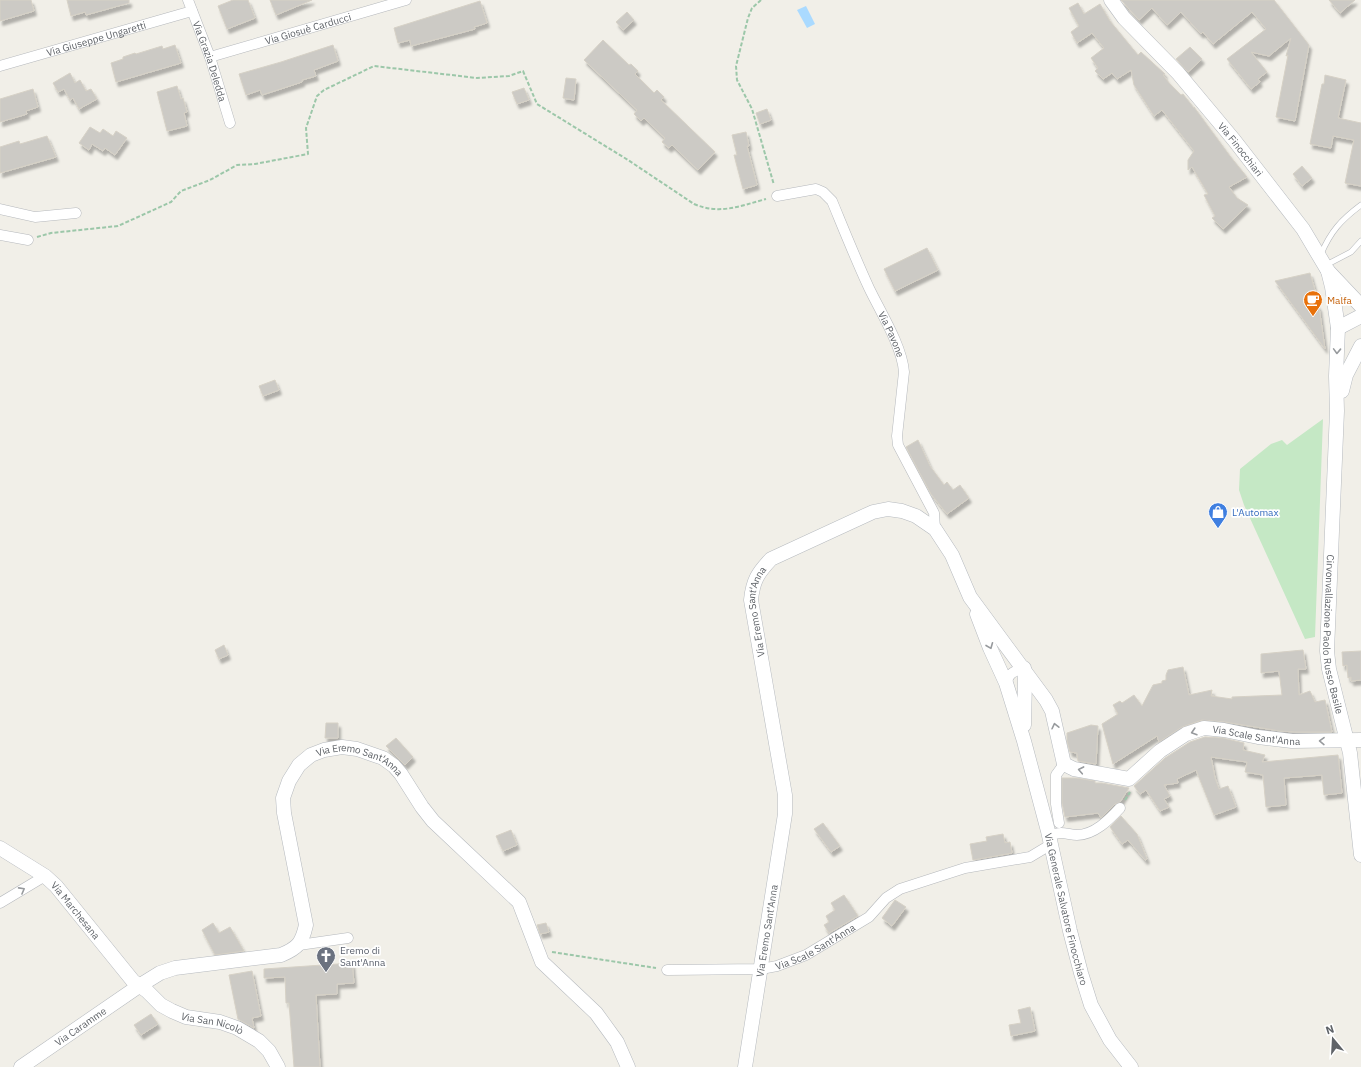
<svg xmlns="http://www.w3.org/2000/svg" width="1361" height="1067" viewBox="0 0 1361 1067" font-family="'IBM Plex Sans',sans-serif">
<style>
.green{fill:#c5e8c5}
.water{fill:#aadaff}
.building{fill:#cccac5;stroke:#d6d1c6;filter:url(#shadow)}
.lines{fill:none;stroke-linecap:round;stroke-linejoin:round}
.lane-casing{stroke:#b5b8bc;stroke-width:6}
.street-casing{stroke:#b5b8bc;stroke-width:11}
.secondary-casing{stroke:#b6babf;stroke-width:15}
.path{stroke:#9cc7a9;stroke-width:2;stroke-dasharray:4 2;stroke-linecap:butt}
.lane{stroke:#fff;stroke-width:5}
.street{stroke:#fff;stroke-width:10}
.secondary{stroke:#fff;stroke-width:14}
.oneway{stroke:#979a9d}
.labels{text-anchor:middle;stroke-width:3.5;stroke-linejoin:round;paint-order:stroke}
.street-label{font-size:10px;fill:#5f6368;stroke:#fff}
.food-label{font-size:10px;fill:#c56008;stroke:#fff;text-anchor:start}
.shop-label{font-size:10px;fill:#366cbe;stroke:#fff;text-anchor:start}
.worship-label{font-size:10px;fill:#5b616d;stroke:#fff;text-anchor:start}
</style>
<defs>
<filter id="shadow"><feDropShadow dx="2.5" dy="4.5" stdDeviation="1" flood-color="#0004"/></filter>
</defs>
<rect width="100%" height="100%" fill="#f1efe8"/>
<!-- green -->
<polygon class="green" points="1323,419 1315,637 1305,639 1244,505 1239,490 1240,469 1271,444 1282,440 1287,445"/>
<!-- water -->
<polygon class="water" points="806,6 815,24 807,28 797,10"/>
<!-- building -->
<g class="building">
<polygon points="0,0 31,0 34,11 0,21"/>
<polygon points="67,0 129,0 129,3 86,15 85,12 71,16"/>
<polygon points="233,0 248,0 255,18 227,29 218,6"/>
<polygon points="270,0 312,0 276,15"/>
<polygon points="1121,0 1274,0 1309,45 1295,121 1276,117 1288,55 1286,56 1291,38 1269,56 1251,52 1267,72 1258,79 1260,82 1251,89 1227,59 1266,29 1252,12 1213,44 1203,32 1201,34 1181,12 1167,25 1152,8 1139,20"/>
<polygon points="1329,0 1355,0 1340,13"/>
<polygon points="480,1 487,23 474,27 475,29 411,46 410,40 398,43 394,28"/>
<polygon points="1078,3 1084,14 1100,4 1110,21 1138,55 1141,52 1165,74 1163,75 1170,84 1181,95 1183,94 1194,108 1194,107 1230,156 1247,177 1229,187 1237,198 1248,205 1223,229 1212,218 1215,216 1204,195 1208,194 1192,167 1188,170 1188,160 1194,151 1162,110 1154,116 1134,85 1131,70 1117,79 1112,73 1103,79 1095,71 1098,68 1091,58 1104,48 1092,33 1077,43 1071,32 1079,26 1069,8"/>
<polygon points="627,12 634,20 623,30 616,22"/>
<polygon points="603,40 629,65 631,64 638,71 635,74 654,93 657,90 664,97 661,100 715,152 698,170 672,145 669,148 662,142 665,138 644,118 641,121 634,114 637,110 584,60"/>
<polygon points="175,45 181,63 116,82 111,63 123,59 123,57 135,53 136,54 162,46 163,49"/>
<polygon points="333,45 338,61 314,70 316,76 302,80 302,82 262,95 260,90 246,95 239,74 281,62"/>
<polygon points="1190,47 1202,59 1188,72 1176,59"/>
<polygon points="70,73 75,83 80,80 86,91 91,89 97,99 79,109 73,98 70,100 64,89 58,92 53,83"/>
<polygon points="1325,75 1346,80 1338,118 1361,123 1361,186 1345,183 1354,140 1333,136 1331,148 1310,144 1322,84 1324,84"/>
<polygon points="566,78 576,79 574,100 563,98"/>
<polygon points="177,86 181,99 183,98 187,112 184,113 187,126 167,131 157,92"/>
<polygon points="524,88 529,100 517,104 512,92"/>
<polygon points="33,89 38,107 26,111 27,114 0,122 0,99"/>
<polygon points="767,109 771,120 760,124 756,113"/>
<polygon points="90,127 100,133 103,129 113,136 116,131 127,138 115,155 105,148 103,151 92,144 89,150 79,143"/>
<polygon points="746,132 749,146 747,146 757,185 743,189 734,155 737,155 732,135"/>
<polygon points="47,136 56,157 0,173 0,147 19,141 20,144"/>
<polygon points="1302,166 1312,178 1302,186 1293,174"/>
<polygon points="927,248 938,270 895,291 884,269"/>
<polygon points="1310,273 1316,294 1312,299 1319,307 1325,349 1275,281"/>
<polygon points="275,380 279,390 263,396 259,386"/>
<polygon points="918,440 930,466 944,485 947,482 953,490 960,485 969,498 947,514 931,494 906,447"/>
<polygon points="224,645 228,655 219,659 215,650"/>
<polygon points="1303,650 1306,669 1298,669 1299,695 1310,691 1315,702 1325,700 1332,732 1296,732 1280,731 1225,722 1202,720 1182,727 1159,742 1157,736 1113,764 1102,724 1118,714 1113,705 1120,701 1122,703 1134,695 1142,706 1153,685 1162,683 1162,681 1166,680 1166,675 1168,670 1183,667 1189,695 1212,690 1211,696 1232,699 1232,697 1282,695 1279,671 1261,673 1261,654"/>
<polygon points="1361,651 1361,680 1351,681 1351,677 1348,678 1347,665 1343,666 1342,652"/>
<polygon points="326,723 338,723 338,738 325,738"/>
<polygon points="1091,725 1098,726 1096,764 1078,761 1077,753 1070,752 1067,741 1067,733"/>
<polygon points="1205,737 1223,738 1244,743 1243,750 1265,755 1262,762 1338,755 1342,793 1324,795 1322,775 1284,778 1286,805 1266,807 1263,775 1245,772 1247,762 1211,757 1215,778 1219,789 1228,786 1236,807 1214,815 1196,770 1177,779 1178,783 1164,785 1170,796 1164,799 1169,807 1160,811 1146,790 1140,794 1134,786 1165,758 1190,742"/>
<polygon points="396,738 413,757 405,765 386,746"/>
<polygon points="1062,778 1076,778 1095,781 1095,783 1102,783 1129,788 1120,802 1115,804 1101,818 1098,813 1065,817 1062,803"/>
<polygon points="1121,816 1137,834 1147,859 1145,860 1128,840 1122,844 1110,827"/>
<polygon points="823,823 840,846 831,852 814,829"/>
<polygon points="511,830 517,845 503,851 496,836"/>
<polygon points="1003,834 1005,843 1010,842 1012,853 973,860 970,844 987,841 986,837"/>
<polygon points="844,895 858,916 829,933 824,925 829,922 826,916 835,910 831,903"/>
<polygon points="895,900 906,907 892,926 882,918"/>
<polygon points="213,923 219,933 230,927 244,951 215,955 202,930"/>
<polygon points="546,923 549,932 540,934 537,925"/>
<polygon points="352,963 354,983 337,984 337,994 316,995 320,1067 294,1067 289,1003 286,1003 285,977 264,978 264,969"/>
<polygon points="252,971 261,1016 252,1018 254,1028 238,1019 229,975"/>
<polygon points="1030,1007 1035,1031 1011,1036 1009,1025 1021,1023 1018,1010"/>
<polygon points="151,1014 158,1024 141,1035 134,1025"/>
</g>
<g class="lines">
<defs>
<g id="lane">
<path d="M1321,254c10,-23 20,-34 40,-49"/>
<polyline points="1326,265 1351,252 1361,241"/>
</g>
<g id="street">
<path id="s1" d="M188,0l22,57 20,66"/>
<path id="s2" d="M210,57l196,-57"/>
<path id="s3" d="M0,66l192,-55"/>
<path id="s4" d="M777,196l39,-7 7,3 9,9c12,29 24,59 37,87 12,25 33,58 35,84l-7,64 1,9 36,68 1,16"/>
<polyline points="0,209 35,217 76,213"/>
<polyline points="0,235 28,240"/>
<path d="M1006,683c4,-11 7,-11 18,-15"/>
<polyline points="1059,823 1056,804 1056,775 1064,764"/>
<path d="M1048,835c5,0 9,-2 13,-2 5,0 11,2 16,2 17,0 32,-15 43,-27"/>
<polyline points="0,903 45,876"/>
<polyline points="299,945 348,938"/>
<path id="s5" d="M667,970l94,-1 16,-3 29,-11 63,-38 17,-19 14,-9 65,-21 65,-11 20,-12"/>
</g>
<g id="secondary">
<path id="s6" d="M1111,0l13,18 54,55 56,67 69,89 25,42 33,35"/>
<path id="s7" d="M1328,271l4,16 6,41 -2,48 1,35 -10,240 2,18 21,84 11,102"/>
<polyline points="1338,328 1361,316"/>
<polyline points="1342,391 1346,375 1361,346"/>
<path id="s8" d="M977,614l13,34 16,35 18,58 24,90 22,100 11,42 10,32 19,35 21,27"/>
<polyline points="1024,668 1025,680 1024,725"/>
<path id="s9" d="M0,848l45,28 11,10 77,95 14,10 14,14 11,6 14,6 34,5 17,6 22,13 10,10 9,16"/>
<path id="s10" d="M21,1067l118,-81 21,-13 15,-5 106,-13c17,-7 21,-12 25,-30l-22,-112 -1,-15 6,-17 10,-16 12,-10 13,-5 18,-3 15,2 26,9 11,8 7,8 21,33 11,14 86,81 23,60 54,51 21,29 11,25"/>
<path id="s11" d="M745,1067l40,-253v-19l-34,-195c2,-20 7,-27 20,-41l102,-47 15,-3 14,2 14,5 19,13 17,26 18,42 76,103 6,11 12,53 10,5 55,10 31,-28 26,-17 18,-6 20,2 34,7 34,4 69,-1"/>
</g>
</defs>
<!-- lane casing -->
<use href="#lane" class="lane-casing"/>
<!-- street casing -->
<use href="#street" class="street-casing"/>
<!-- secondary casing -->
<use href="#secondary" class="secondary-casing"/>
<!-- path -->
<g class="path">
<polyline points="761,0 752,8 748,18 736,66 737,80 752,109 774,185"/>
<path d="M37,237l14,-4 67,-7 53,-24 10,-11 29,-11 27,-15 18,-1 53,-10 -2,-26 11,-32 7,-6 50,-24 103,12 32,-2 14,-5 14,33 91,56 66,44c26,11 46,2 72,-5"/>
<polyline points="1125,800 1130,792"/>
<polyline points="552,952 656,968"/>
</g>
<!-- lane -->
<use href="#lane" class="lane"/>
<!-- street -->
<use href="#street" class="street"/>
<!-- secondary -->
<use href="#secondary" class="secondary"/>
</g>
<!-- one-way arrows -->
<defs><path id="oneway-chevron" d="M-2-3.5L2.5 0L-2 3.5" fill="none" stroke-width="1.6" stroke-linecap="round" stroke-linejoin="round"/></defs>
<g class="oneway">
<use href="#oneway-chevron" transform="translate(1337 351) rotate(92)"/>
<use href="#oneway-chevron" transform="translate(990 646) rotate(68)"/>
<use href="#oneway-chevron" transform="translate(1055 726) rotate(-103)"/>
<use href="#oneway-chevron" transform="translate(1194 732) rotate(163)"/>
<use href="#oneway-chevron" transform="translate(1322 741) rotate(-179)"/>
<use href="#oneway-chevron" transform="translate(1081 770) rotate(-169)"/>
<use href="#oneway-chevron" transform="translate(22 890) rotate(-29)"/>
</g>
<!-- icons -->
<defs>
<symbol id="cafe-pin" viewBox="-11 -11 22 30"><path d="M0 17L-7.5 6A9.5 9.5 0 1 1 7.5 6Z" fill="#e8710a" stroke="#fff"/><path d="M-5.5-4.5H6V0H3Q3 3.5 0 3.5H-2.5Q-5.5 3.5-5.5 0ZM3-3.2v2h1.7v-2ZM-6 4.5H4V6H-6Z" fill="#fff"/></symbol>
<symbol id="shop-pin" viewBox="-11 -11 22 30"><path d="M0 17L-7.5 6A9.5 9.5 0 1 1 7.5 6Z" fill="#3f7fe0" stroke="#fff"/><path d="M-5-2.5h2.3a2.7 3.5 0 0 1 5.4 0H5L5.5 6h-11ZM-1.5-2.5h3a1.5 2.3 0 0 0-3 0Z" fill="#fff"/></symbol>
<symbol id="church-pin" viewBox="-11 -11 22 30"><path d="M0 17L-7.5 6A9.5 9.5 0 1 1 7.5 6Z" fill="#6b7280" stroke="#fff"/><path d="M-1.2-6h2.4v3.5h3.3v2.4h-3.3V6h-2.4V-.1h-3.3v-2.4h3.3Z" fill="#fff"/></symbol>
</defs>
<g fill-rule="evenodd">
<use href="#cafe-pin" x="1302" y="289" width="22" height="30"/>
<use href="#shop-pin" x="1207" y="501" width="22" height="30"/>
<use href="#church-pin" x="315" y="945" width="22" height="30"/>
</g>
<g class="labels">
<!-- street labels -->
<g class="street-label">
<text dy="4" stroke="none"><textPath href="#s2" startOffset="102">Via Giosuè Carducci</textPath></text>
<text dy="4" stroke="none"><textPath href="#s3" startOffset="100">Via Giuseppe Ungaretti</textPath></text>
<text dy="4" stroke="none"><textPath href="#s1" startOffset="65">Via Grazia Deledda</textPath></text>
<text dy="4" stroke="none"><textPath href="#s6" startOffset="198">Via Finocchiari</textPath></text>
<text dy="4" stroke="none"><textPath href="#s4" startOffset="206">Via Pavone</textPath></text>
<text dy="4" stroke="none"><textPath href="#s11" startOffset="462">Via Eremo Sant'Anna</textPath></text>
<text dy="4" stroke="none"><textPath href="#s7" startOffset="365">Cirvonvallazione Paolo Russo Basile</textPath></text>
<text dy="4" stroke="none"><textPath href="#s11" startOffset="1183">Via Scale Sant'Anna</textPath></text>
<text dy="4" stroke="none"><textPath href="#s10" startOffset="566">Via Eremo Sant'Anna</textPath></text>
<text dy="4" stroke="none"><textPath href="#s8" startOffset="309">Via Generale Salvatore Finocchiaro</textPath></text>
<text dy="4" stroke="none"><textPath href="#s9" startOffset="99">Via Marchesana</textPath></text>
<text dy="4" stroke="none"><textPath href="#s11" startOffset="138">Via Eremo Sant'Anna</textPath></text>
<text dy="4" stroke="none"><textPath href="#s5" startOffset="153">Via Scale Sant'Anna</textPath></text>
<text dy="4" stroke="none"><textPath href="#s9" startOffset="282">Via San Nicolò</textPath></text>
<text dy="4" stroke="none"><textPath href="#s10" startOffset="72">Via Caramme</textPath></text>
</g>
<!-- food labels -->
<g class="food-label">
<text x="1327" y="304">Malfa</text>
</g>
<!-- shop labels -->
<g class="shop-label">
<text x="1232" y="516">L'Automax</text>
</g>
<!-- worship labels -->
<g class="worship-label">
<text x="340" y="954">Eremo di<tspan x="340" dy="12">Sant'Anna</tspan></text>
</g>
</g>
<!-- north arrow -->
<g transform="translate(1333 1039) rotate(342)" stroke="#ffffff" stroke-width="3" paint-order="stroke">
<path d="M0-3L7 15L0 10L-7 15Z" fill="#5f6368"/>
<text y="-6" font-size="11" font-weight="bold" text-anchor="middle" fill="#5f6368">N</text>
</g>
</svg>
